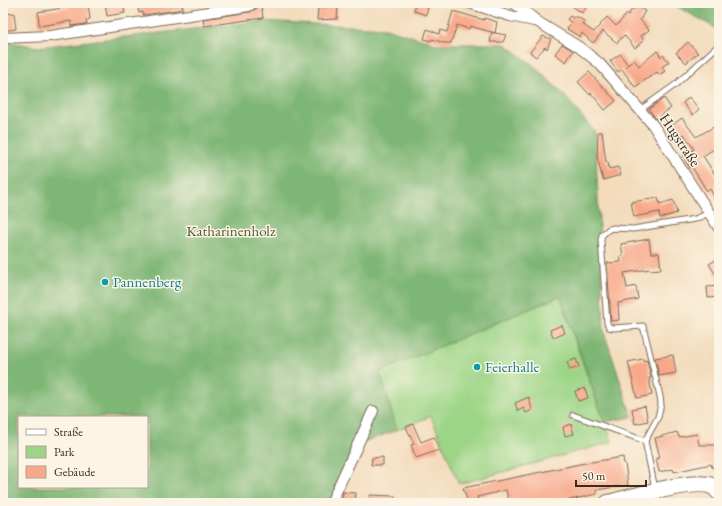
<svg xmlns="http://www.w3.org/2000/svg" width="722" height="506" viewBox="0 0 722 506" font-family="'EB Garamond',serif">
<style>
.green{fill:#9dd587;stroke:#6c8052}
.forest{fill:#7eb674;stroke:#5c7049;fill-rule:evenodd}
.building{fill:#f8a88a}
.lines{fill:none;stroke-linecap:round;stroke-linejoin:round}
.lane-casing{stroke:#7b6855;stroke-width:7}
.street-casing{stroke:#7b6855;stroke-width:12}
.primary-casing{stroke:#7b6855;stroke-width:18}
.lane{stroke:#fff;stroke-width:5}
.street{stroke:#fff;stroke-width:10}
.primary{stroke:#fff;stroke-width:16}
.culture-dot{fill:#0f9aa8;stroke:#fcf5e5;stroke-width:1.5}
.labels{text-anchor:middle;stroke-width:3;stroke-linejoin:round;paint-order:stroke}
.street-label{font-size:15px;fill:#3b2a1e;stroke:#fcf5e5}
.park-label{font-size:15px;fill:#545538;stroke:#fcf5e5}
.culture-label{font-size:15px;fill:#0d838f;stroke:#fcf5e5;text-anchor:start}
</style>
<rect width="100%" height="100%" fill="#fcf5e5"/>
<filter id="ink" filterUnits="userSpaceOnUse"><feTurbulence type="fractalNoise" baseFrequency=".025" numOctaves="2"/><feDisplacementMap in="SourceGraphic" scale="8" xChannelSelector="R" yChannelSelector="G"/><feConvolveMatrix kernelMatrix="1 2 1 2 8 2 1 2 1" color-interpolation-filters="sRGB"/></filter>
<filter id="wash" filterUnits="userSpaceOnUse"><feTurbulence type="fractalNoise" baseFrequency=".012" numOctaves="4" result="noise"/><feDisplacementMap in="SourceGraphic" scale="16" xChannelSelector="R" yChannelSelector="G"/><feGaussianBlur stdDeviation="0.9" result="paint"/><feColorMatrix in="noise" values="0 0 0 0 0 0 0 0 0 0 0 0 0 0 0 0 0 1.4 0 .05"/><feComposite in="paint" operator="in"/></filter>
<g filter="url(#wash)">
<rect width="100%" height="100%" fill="#f3dbbc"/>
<!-- green -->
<polygon class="green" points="560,296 580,355 612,442 459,484 431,416 397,430 379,372"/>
<!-- forest -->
<g class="forest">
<polygon points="671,3 719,3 719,30"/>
<path d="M263,21l123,7 50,16h69l28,21 30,29 32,38 9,200 28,85 -28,5 -44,-126 -180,76 17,58 -36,13 -27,60h-331v-462l35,6zM19,417h128v70h-128z"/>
</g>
<g id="blocks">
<!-- building -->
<g class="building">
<polygon points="105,3 123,3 125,13 107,16"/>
<polygon points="137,3 182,3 183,9 143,15 143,12 139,13"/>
<polygon points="259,3 261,3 263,18 204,26 203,19 250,12 257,8"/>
<polygon points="327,3 334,3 333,7 338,7 337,19 317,20 318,7 326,7"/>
<polygon points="416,3 429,3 426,15 414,11"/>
<polygon points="568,3 590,3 582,13"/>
<polygon points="88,4 90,19 86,20 87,24 71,26 71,21 39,26 38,12"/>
<polygon points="637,6 645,11 640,20 649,30 641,36 644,40 635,48 624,35 617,43 603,31 593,43 582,33 580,37 567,29 571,23 567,19 570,16 574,18 576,16 584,21 582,24 594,32 607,17 616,26 627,14 628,15 633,8 635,9"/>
<polygon points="453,11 484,20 484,18 497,22 495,33 506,35 503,42 490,42 492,32 495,33 470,26 469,29 457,25 451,43 444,43 432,39 431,41 424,39 427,29 439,34 440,30 447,32"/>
<polygon points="14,13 16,29 3,31 3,14"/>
<polygon points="543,36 551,39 547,49 545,47 536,57 530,52"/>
<polygon points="688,42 698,53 686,63 676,53"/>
<polygon points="562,44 573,51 566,62 555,54"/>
<polygon points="657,51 661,57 663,55 669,62 662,67 665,71 659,75 657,72 635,87 622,69 618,72 610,61 620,54 628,65 625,67 634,60 639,66"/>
<polygon points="589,72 616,101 605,110 591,93 590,95 578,82"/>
<polygon points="689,97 699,109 693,115 683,103"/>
<polygon points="664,98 671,108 656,119 649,109"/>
<polygon points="682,118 696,137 719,124 719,146 703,156 719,181 719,205 710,189 707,191 692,167 690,168 683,156 694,149 684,134 679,138 671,126"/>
<polygon points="598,132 602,132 606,162 608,162 609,169 618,167 621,175 603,180 597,157"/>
<polygon points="658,198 660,204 673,200 677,213 660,218 659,212 634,217 631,202"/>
<polygon points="649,239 651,253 659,253 661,269 650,270 650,269 624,273 627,288 636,286 638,299 618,303 619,320 611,321 607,263 621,262 620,256 623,255 621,244"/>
<polygon points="719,258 719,280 709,264"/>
<polygon points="719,286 719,297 708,298 707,287"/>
<polygon points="562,325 565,333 554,338 550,330"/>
<polygon points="673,355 676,373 659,376 655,358"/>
<polygon points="576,359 579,367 570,370 567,362"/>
<polygon points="643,359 644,361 647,360 651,378 649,378 652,395 637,398 628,362"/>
<polygon points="585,388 588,398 578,401 575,391"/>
<polygon points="529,397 532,410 526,413 524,408 518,411 515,403"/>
<polygon points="645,406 648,421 635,424 632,409"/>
<polygon points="413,424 421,442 434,437 439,450 416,458 411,445 414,444 406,427"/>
<polygon points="571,424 574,434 565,436 563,427"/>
<polygon points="677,432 679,437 697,434 699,445 719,445 719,467 712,468 711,464 674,472 673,469 659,472 656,458 660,458 655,438"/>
<polygon points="383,457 383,465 371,465 372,458"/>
<polygon points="623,457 624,464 625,463 628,485 596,490 597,494 556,503 509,503 506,490 477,497 479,503 468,503 463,488 585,463"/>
<polygon points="343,492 356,493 355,503 342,503"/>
<polygon points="370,495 395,496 395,503 370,503"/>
</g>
</g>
</g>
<g filter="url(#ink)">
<use href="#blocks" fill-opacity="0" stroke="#7b6855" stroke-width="1"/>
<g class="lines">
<defs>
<g id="lane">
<polyline points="640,110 675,85 719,45"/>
<polyline points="573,415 645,441"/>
<polyline points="655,489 645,441 658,417 661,404 660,396 643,326 613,328 609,327 607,323 601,240 602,235 609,229 614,228 633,229 695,219 709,213"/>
</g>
<g id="street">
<polyline points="469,3 510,16 534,21"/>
<polyline points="514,3 538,22 579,47 599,63 653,125 719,228"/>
<polyline points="3,38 50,36 249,6 253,3"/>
<polyline points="331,503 373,411"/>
</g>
<path id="primary" d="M608,503c21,-5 85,-25 104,-17 2,1 5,4 7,6"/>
</defs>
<!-- lane casing -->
<use href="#lane" class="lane-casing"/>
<!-- street casing -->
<use href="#street" class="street-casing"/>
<!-- primary casing -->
<use href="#primary" class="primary-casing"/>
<!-- lane -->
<use href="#lane" class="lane"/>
<!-- street -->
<use href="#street" class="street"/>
<!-- primary -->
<use href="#primary" class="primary"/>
</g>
</g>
<!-- markers -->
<g class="culture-dot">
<circle cx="105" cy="282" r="4"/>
<circle cx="477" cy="367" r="4"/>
</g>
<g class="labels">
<!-- street labels -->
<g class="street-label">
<text transform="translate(680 140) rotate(56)" y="5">Hugstraße</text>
</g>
<!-- park labels -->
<g class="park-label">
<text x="231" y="236">Katharinenholz</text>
</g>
<!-- culture labels -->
<g class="culture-label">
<text x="113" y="287">Pannenberg</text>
<text x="485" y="372">Feierhalle</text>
</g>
</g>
<!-- margin -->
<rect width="722" height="506" fill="none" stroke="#fcf5e5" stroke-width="16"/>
<!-- legend -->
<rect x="18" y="416" width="130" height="72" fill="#fcf5e5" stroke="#afa495"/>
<rect x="26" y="429" width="20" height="6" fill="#ffffff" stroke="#afa495"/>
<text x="54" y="436" font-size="12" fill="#3b2a1e">Straße</text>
<rect x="26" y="446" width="20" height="12" fill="#9dd587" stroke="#afa495"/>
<text x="54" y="456" font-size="12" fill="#3b2a1e">Park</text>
<rect x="26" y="466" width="20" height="12" fill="#f8a88a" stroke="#afa495"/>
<text x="54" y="476" font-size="12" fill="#3b2a1e">Gebäude</text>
<!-- scale -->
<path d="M576 480v6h70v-6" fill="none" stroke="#3b2a1e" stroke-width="2"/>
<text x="582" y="480" font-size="12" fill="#3b2a1e" stroke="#fcf5e5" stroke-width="3" paint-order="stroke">50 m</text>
</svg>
